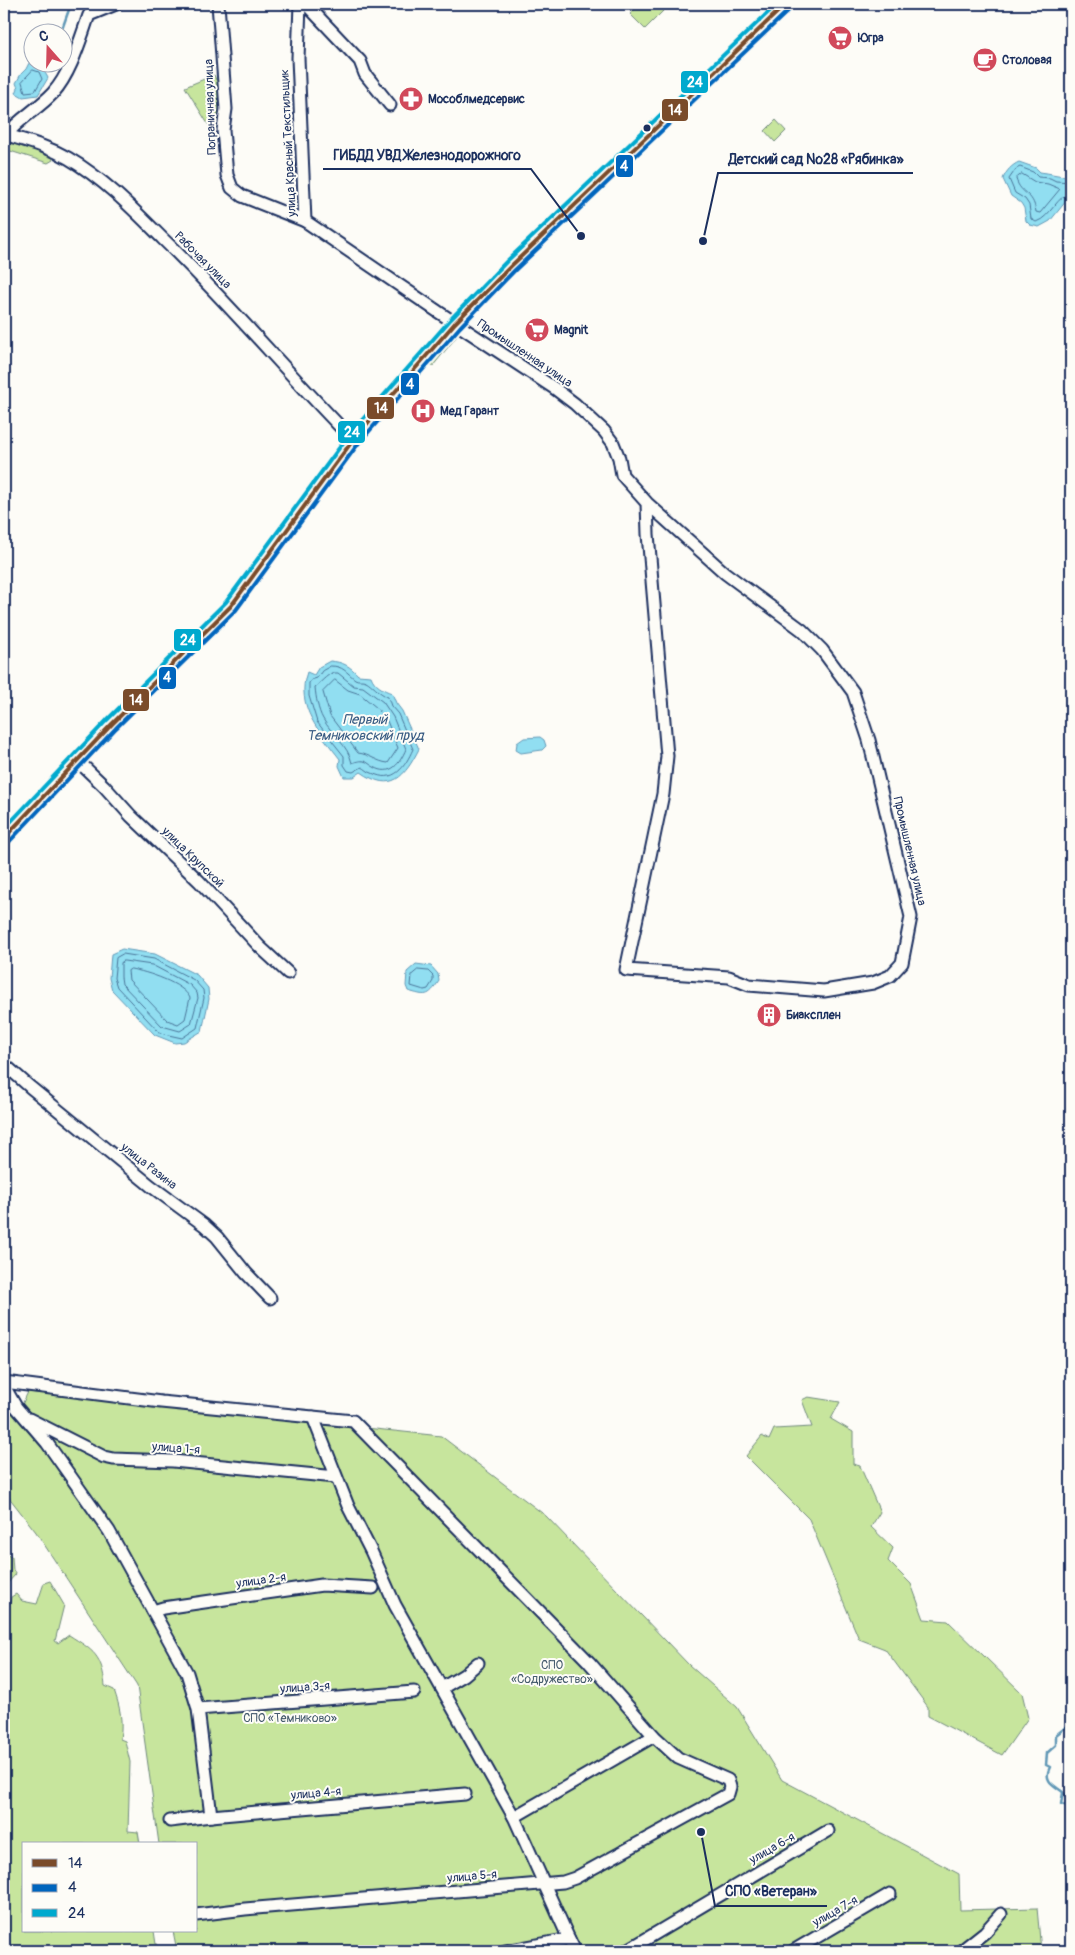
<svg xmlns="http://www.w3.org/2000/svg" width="1075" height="1955" viewBox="0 0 1075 1955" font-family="Pangolin,sans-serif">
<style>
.green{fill:#c7e59d;stroke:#718a7e}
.water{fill:#91def1;stroke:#6298b6}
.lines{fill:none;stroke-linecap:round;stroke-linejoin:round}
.shore{stroke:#4a7599;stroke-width:1}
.stream{stroke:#6298b6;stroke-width:2.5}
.minor-casing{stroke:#1b2f5e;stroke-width:15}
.minor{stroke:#fdfcf7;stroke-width:11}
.bus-1-casing{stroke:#fdfcf7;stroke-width:8}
.bus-2-casing{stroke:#fdfcf7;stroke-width:8}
.bus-3-casing{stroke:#fdfcf7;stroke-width:8}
.bus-1{stroke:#7a4b2a;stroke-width:4}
.bus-2{stroke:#0065bd;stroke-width:4}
.bus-3{stroke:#00a9ce;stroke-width:4}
.bus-dot{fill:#1b2f5e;stroke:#fdfcf7;stroke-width:2}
.labels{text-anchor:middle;stroke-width:4;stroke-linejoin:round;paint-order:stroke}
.poi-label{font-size:12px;font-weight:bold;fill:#1b2f5e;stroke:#fdfcf7;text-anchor:start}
.street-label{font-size:12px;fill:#1b2f5e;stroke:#fdfcf7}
.park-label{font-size:12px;fill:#465c6e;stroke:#fdfcf7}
.water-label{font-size:14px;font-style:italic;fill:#385b83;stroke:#fdfcf7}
.leader{fill:none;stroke:#1b2f5e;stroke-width:2}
.callout-dot{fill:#1b2f5e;stroke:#fdfcf7;stroke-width:2}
.callout-label{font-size:14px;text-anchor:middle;font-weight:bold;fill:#1b2f5e;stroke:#fdfcf7;stroke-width:4;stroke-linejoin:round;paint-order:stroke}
.line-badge{stroke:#fdfcf7;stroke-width:2}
.badge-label{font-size:14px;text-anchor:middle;font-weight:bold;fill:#fff}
</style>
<rect width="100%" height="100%" fill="#fdfcf7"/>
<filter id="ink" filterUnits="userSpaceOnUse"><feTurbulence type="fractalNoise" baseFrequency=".02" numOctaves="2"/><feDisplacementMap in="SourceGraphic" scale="10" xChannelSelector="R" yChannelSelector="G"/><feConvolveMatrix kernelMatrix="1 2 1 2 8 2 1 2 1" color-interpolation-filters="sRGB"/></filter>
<g filter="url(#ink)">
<!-- green -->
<g class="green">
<polygon points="640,4 670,4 645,29 630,14"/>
<path d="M214,75l2,5 4,-1c0,15 5,41 -7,53l-28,-45z"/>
<polygon points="776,120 786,131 775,142 765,131"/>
<polygon points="4,140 31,147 52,156 53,160 48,163 7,150 4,157"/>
<polygon points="458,335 432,367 431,357 450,337"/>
<polygon points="28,1392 441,1436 546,1516 689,1665 737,1707 782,1780 959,1874 960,1910 1037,1908 1041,1951 177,1951 173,1931 196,1931 196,1844 159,1844 137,1686 36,1532 4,1491 4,1408 19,1411"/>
<polygon points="808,1397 840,1402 831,1419 853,1432 853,1464 860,1466 880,1512 871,1527 893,1548 888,1561 911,1584 924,1619 948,1621 1022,1693 1028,1718 1002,1755 928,1716 928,1707 885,1649 859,1639 809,1519 746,1456 762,1436 769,1440 774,1429 812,1427 802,1400"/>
<polygon points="7,1555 12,1557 13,1570 16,1574 4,1587 4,1558"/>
<path d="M50,1581l14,24 -9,36 3,2 11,-8c25,16 33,20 36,51l9,4c6,17 9,31 6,49l5,2 5,21 -2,69 10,1 2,12h-116v87h130l3,20h-144l-5,-12 1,-8 -5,-4v-313l6,-11 1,-6 5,-3 6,7 15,3 7,-21z"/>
</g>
<!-- water -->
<g class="water">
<polygon points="29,63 42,67 48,78 38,95 23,97 16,93 18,88 16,83 21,74 26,69"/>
<path d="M1019,162l17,6 4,4c10,1 18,4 28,4l3,3v16l-21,26 -11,6 -9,-2 -4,-4 -2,-13 -3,-5 -10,-7 -8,-17c3,-8 9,-14 16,-17z"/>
<path d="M330,661c13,1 20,5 28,14l13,1c3,9 12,14 21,17l4,10 6,8 17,38c-14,27 -27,45 -58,23l-7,5h-10l-5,-11 1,-7c-20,-26 -45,-53 -33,-87l7,3 5,-8z"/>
<polygon points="540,737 544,740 546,746 542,750 521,753 516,750 517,743 524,738"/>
<polygon points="122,949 155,954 197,975 208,988 209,999 202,1031 184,1042 175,1043 155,1035 112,990 109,978 111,954"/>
<path d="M416,964l15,2 7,8 1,7c-11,17 -13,15 -31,10l-2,-5 1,-14z"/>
</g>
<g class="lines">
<!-- shore -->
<g class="shore">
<polygon points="33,70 39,72 42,79 35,91 25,92 22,82"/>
<path d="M1022,174l13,8 13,2 12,5 -20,24 -4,-1c-3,-21 -15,-16 -20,-33z"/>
<path d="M1071,182l-15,-1 -6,-3 -12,-1 -5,-5 -13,-5 -4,2 -7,10 6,14 10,6 4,6 2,14 5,3c15,-5 21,-27 35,-29"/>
<path d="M331,666c12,0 15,6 24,13 3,2 7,0 11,2 6,3 12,12 22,16l3,9 7,8 15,35c-8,18 -19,35 -41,24 -4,-1 -6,-4 -10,-6l-9,5 -5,-1 -4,-6v-9l-27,-34 -8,-26v-13l2,-3 6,-2 5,-7z"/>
<path d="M332,673h6l16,13 9,1 20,15 10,15 13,32c-6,14 -15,28 -32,18 -4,-2 -6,-5 -10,-6 -4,-1 -9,1 -12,2 -4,-18 -20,-28 -29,-44 -5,-9 -7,-21 -8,-32 4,-3 12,-12 17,-14z"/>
<path d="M335,680l13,10 12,4 17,14 10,13 11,27 -10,15c-11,-1 -19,-9 -30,-10l-28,-37 -7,-24z"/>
<polygon points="123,954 154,959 194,980 203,990 204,998 197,1028 182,1038 164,1034 158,1031 117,987 114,978 116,958"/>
<polygon points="124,961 152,965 190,985 197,993 198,998 191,1024 180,1031 162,1026 122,984 121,977 121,963"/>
<path d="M131,969c16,3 52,14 59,29l-5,21 -7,5 -11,-4 -38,-40 -1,-9z"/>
<polygon points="418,970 428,971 433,976 433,981 428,989 424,990 411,986 412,975"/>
</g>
<!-- stream -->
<g class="stream">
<polyline points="61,32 71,4"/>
<polyline points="42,67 46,62"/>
<path d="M1071,1723l-15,12v10l-9,8 -1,12 4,2c-8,15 6,19 14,26 3,3 5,7 7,11"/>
<polyline points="1063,1793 1061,1804 1071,1807"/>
</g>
<defs>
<g id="minor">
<polyline points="218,4 226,109 223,130 227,175 232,188 242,196 305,221"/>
<polyline points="300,4 298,58 305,221 440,313 554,388 575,404 604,431 613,443 619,458 622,475 647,503 725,573 802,630 822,650 853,692 869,740 911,917 902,963 890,976 873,983 824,991 749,985 729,977 626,970 663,794 667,756 648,534 647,503"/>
<polyline points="306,4 360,61 365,74 390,105"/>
<path d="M4,134c22,7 43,12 64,24 36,21 65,51 95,81 66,64 125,135 190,201"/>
<path d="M6,135c14,-17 32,-26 47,-42 18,-20 27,-53 36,-78l27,-11"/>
<polyline points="78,761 104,786 131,816 199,881 260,947 288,973"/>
<polyline points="4,838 112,724 212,626 231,606 353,440 455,323 511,266 786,4"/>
<polyline points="4,1064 30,1087 151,1186 204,1225 217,1237 246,1273 270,1298"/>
<polyline points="4,1382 161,1402 353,1421 553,1625 589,1662 654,1736 678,1758 728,1780 730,1787 728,1794 575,1878 563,1882 245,1909 196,1915"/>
<polyline points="4,1386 16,1407 47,1443 109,1531 187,1673 198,1709 211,1816"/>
<polyline points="313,1417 348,1506 371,1551 395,1605 514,1817 569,1939"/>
<polyline points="29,1419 104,1457 113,1459 173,1461 336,1477"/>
<polyline points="153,1611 163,1608 322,1585 373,1588"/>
<polyline points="442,1688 464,1675 478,1663"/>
<polyline points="198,1709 414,1692"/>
<polyline points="514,1817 654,1736"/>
<polyline points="170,1821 211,1816 465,1794"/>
<polyline points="505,1951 569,1939 575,1951"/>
<polyline points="626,1951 828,1831"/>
<polyline points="793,1951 890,1894"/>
<polyline points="961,1951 985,1932 1001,1914"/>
</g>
</defs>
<!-- minor casing -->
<use href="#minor" class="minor-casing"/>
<!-- minor -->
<use href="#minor" class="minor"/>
<defs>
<polyline id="bus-1" points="4,838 112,724 231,606 353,440 455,323 511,266 786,4"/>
<polyline id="bus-2" points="9,842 116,728 236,610 358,444 460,327 515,270 790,9"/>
<polyline id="bus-3" points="4,829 107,720 226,602 348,436 451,319 507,261 777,4"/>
</defs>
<!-- bus-1 casing -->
<use href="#bus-1" class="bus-1-casing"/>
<!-- bus-2 casing -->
<use href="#bus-2" class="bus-2-casing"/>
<!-- bus-3 casing -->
<use href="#bus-3" class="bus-3-casing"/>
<!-- bus-1 -->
<use href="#bus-1" class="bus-1"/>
<!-- bus-2 -->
<use href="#bus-2" class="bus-2"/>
<!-- bus-3 -->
<use href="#bus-3" class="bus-3"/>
</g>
</g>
<!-- icons -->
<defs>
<symbol id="supermarket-disc" viewBox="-11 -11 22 22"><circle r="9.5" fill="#d1495b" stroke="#fdfcf7"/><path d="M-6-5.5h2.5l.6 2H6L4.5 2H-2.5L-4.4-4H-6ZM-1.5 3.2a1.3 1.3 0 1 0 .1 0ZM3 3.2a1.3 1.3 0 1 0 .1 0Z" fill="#fff"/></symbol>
<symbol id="cafe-disc" viewBox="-11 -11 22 22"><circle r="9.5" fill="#d1495b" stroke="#fdfcf7"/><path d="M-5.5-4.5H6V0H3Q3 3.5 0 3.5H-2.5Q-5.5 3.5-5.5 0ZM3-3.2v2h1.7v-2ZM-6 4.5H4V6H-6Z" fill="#fff"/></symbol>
<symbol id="pharmacy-disc" viewBox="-11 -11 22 22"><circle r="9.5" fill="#d1495b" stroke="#fdfcf7"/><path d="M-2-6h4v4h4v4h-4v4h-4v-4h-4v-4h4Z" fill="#fff"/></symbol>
<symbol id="hospital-disc" viewBox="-11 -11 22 22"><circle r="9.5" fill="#d1495b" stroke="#fdfcf7"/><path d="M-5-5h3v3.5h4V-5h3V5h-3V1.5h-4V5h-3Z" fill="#fff"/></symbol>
<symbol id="building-disc" viewBox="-11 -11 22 22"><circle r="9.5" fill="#d1495b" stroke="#fdfcf7"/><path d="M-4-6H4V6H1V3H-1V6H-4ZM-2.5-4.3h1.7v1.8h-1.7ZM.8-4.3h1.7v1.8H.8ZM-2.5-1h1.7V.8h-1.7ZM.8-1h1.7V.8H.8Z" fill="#fff"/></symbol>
</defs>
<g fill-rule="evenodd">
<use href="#supermarket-disc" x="826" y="24" width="28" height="28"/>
<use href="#cafe-disc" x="971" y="46" width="28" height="28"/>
<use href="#pharmacy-disc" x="397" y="85" width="28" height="28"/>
<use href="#supermarket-disc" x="523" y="316" width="28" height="28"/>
<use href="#hospital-disc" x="409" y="397" width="28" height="28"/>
<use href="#building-disc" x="755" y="1001" width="28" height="28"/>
</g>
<!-- markers -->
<circle class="bus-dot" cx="647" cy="128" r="4.5"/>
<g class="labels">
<!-- poi labels -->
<g class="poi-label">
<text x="858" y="42">Югра</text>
<text x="1002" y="64">Столовая</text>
<text x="428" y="103">Мособлмедсервис</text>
<text x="554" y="334">Magnit</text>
<text x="440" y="415">Мед Гарант</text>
<text x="786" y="1019">Биаксплен</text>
</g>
<!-- street labels -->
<g class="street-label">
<text transform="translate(210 107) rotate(-92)" y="4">Пограничная улица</text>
<text transform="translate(288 143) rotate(-93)" y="4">улица Красный Текстильщик</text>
<text transform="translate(203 260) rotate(45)" y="4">Рабочая улица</text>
<text transform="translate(525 353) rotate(34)" y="4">Промышленная улица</text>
<text transform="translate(910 851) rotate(77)" y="4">Промышленная улица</text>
<text transform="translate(193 857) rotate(44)" y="4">улица Крупской</text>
<text transform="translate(149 1166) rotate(38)" y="4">улица Разина</text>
<text transform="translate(176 1448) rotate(4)" y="4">улица 1-я</text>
<text transform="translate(261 1580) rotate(-8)" y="4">улица 2-я</text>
<text transform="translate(305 1687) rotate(-4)" y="4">улица 3-я</text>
<text transform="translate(316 1793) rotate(-5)" y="4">улица 4-я</text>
<text transform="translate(772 1848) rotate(-30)" y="4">улица 6-я</text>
<text transform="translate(472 1876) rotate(-5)" y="4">улица 5-я</text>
<text transform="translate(835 1911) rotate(-30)" y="4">улица 7-я</text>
</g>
<!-- park labels -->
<g class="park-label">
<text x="552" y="1669">СПО<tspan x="552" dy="14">«Содружество»</tspan></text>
<text x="290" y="1722">СПО «Темниково»</text>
</g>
<!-- water labels -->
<g class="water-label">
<text x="365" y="724">Первый<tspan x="365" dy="16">Темниковский пруд</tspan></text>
</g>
</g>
<!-- callouts -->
<path class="leader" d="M581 236L531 169H323M703 241L718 173H913M701 1832L715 1906H827"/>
<g class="callout-dot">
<circle cx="581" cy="236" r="5"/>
<circle cx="703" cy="241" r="5"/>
<circle cx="701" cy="1832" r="5"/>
</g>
<g class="callout-label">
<text x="427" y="160">ГИБДД УВД Железнодорожного</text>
<text x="816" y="164">Детский сад №28 «Рябинка»</text>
<text x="771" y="1896">СПО «Ветеран»</text>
</g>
<g class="line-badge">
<rect x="680" y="70" width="29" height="24" rx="5" fill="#00a9ce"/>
<rect x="661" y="98" width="28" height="24" rx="5" fill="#7a4b2a"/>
<rect x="615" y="154" width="19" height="24" rx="5" fill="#0065bd"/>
<rect x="400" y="372" width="20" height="24" rx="5" fill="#0065bd"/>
<rect x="366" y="396" width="29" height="24" rx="5" fill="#7a4b2a"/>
<rect x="337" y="420" width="29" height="24" rx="5" fill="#00a9ce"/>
<rect x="173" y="628" width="29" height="24" rx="5" fill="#00a9ce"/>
<rect x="158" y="666" width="19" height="24" rx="5" fill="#0065bd"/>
<rect x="122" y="688" width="28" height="24" rx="5" fill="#7a4b2a"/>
</g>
<g class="badge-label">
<text x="695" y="87">24</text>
<text x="675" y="115">14</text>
<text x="624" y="171">4</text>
<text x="410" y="389">4</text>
<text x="381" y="413">14</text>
<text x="352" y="437">24</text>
<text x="188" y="645">24</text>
<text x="167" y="682">4</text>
<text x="136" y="705">14</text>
</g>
<!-- margin -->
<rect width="1075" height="1955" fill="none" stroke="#fdfcf7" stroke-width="20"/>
<rect x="10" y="10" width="1055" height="1935" fill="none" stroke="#1b2f5e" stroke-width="2" filter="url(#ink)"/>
<!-- legend -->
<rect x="22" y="1842" width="175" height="90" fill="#fdfcf7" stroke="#a3aaba"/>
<rect x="32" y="1859" width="25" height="8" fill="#7a4b2a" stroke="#a3aaba"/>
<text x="68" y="1868" font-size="15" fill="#1b2f5e">14</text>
<rect x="32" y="1884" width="25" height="8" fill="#0065bd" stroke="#a3aaba"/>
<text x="68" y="1892" font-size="15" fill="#1b2f5e">4</text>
<rect x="32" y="1909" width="25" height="8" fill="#00a9ce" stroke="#a3aaba"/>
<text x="68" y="1918" font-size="15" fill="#1b2f5e">24</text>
<!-- north arrow -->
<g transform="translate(48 48) rotate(340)"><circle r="24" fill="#fdfcf7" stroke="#a3aaba"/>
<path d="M0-4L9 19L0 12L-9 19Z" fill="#d1495b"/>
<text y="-8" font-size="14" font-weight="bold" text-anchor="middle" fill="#1b2f5e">С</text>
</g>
</svg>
